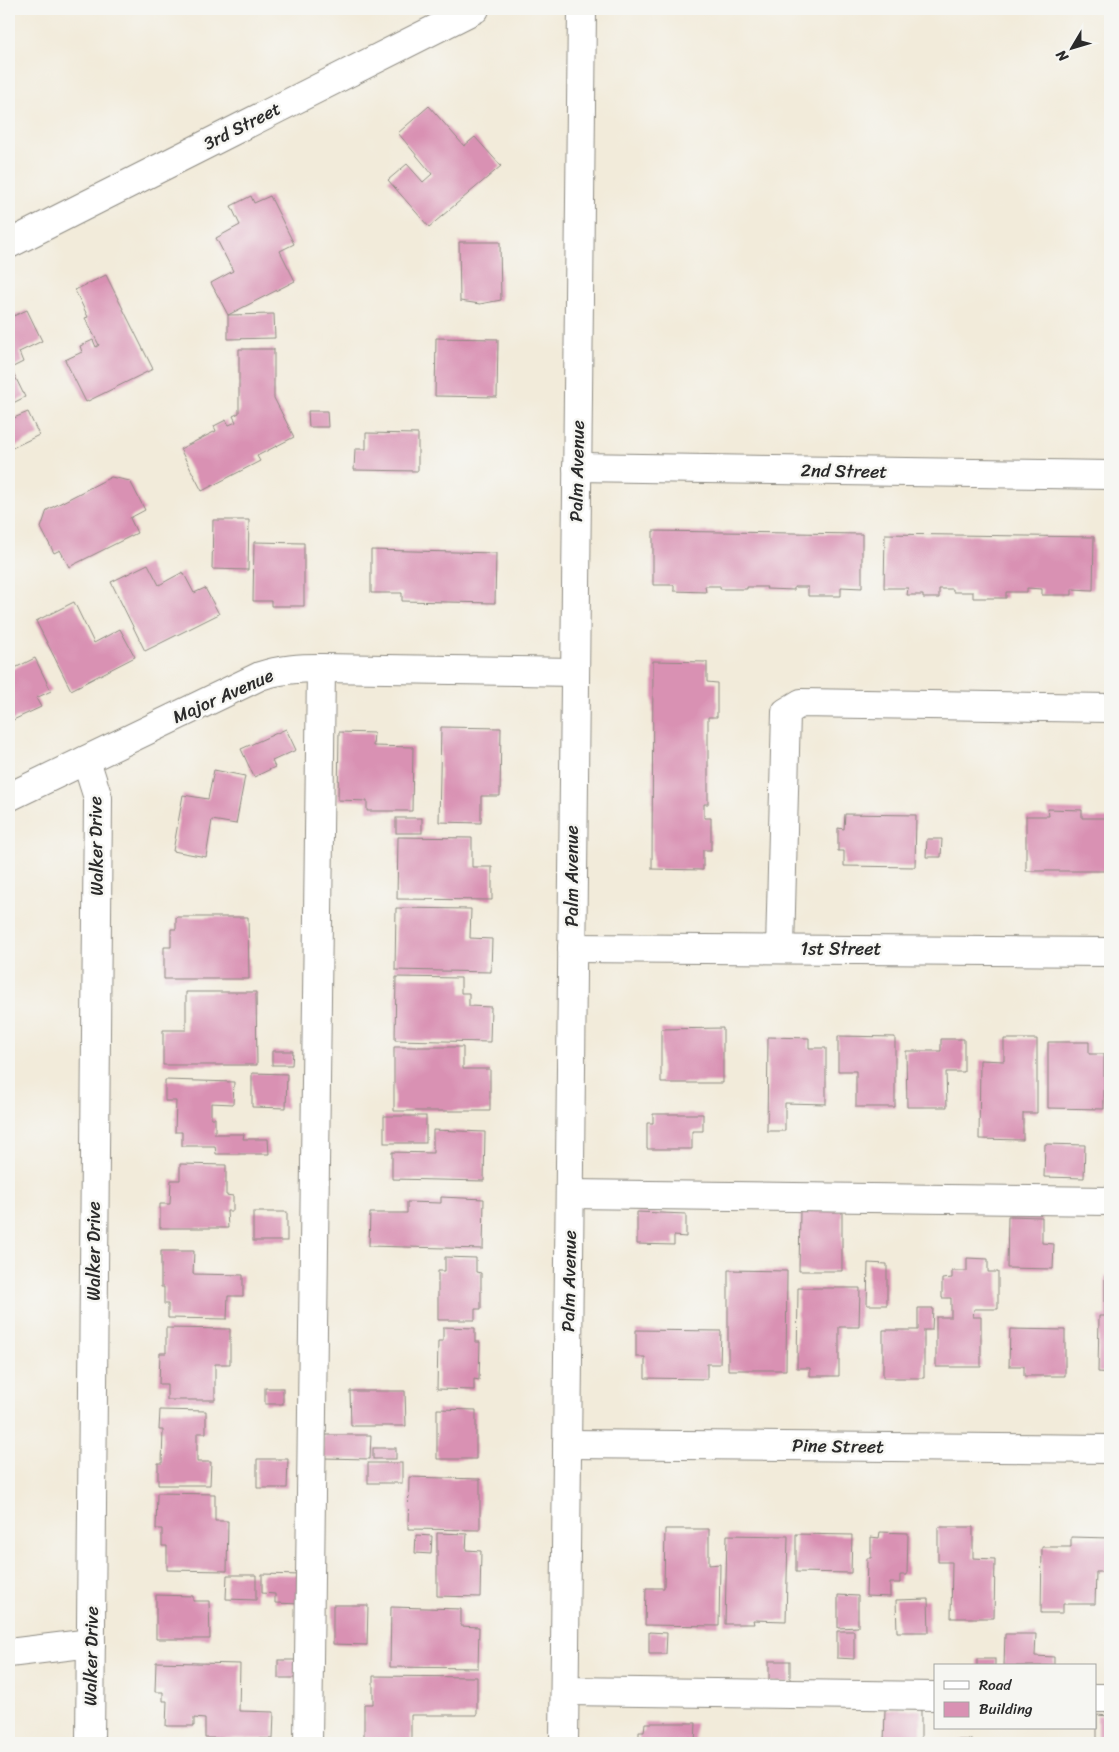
<svg xmlns="http://www.w3.org/2000/svg" width="1119" height="1752" viewBox="0 0 1119 1752" font-family="Sriracha,sans-serif">
<style>
.building{fill:#d991b3}
.lines{fill:none;stroke-linecap:round;stroke-linejoin:round}
.minor-casing{stroke:#8e8b82;stroke-width:30}
.minor{stroke:#fff;stroke-width:28}
.labels{text-anchor:middle;stroke-width:5;stroke-linejoin:round;paint-order:stroke}
.street-label{font-size:18px;fill:#2b2b2b;stroke:#f6f6f2}
</style>
<rect width="100%" height="100%" fill="#f6f6f2"/>
<filter id="ink" filterUnits="userSpaceOnUse"><feTurbulence type="fractalNoise" baseFrequency=".02" numOctaves="2"/><feDisplacementMap in="SourceGraphic" scale="10" xChannelSelector="R" yChannelSelector="G"/><feConvolveMatrix kernelMatrix="1 2 1 2 8 2 1 2 1" color-interpolation-filters="sRGB"/></filter>
<filter id="wash" filterUnits="userSpaceOnUse"><feTurbulence type="fractalNoise" baseFrequency=".0096" numOctaves="4" result="noise"/><feDisplacementMap in="SourceGraphic" scale="20" xChannelSelector="R" yChannelSelector="G"/><feGaussianBlur stdDeviation="1.12" result="paint"/><feColorMatrix in="noise" values="0 0 0 0 0 0 0 0 0 0 0 0 0 0 0 0 0 1.4 0 .05"/><feComposite in="paint" operator="in"/></filter>
<g filter="url(#wash)">
<rect width="100%" height="100%" fill="#f2ebda"/>
<g id="blocks">
<!-- building -->
<g class="building">
<polygon points="429,106 464,146 475,137 501,166 429,227 388,180 407,164 423,182 432,174 398,133"/>
<polygon points="251,196 254,203 270,196 294,244 280,251 295,281 228,315 211,283 233,271 216,238 240,225 231,206"/>
<polygon points="459,242 500,242 501,300 480,304 460,301"/>
<polygon points="106,275 153,369 86,402 65,360 82,352 80,346 93,340 96,347 99,345 85,318 88,317 75,290"/>
<polygon points="27,310 42,341 19,352 23,362 11,368 25,397 9,405 9,318"/>
<polygon points="274,314 275,338 228,339 228,315"/>
<polygon points="436,338 498,339 497,397 435,396"/>
<polygon points="239,349 274,349 274,398 294,437 257,456 260,461 202,491 180,449 216,431 214,426 226,420 229,425 236,422 233,416 239,413"/>
<polygon points="308,411 327,411 328,427 309,427"/>
<polygon points="28,412 39,435 10,449 9,420"/>
<polygon points="366,433 418,434 418,471 354,470 355,449 366,449"/>
<polygon points="111,477 130,481 145,510 130,518 137,533 69,567 60,550 54,553 41,528 47,510"/>
<polygon points="213,520 249,520 248,570 212,569"/>
<polygon points="653,531 862,534 862,588 841,587 841,596 808,596 808,587 794,587 794,590 766,589 767,587 747,587 747,589 720,589 720,586 705,586 706,592 674,591 674,585 653,585"/>
<polygon points="885,534 1094,537 1093,590 1072,589 1072,595 1042,595 1042,589 1027,588 1027,592 1006,592 1006,598 973,598 973,592 953,592 953,589 939,589 939,598 923,598 923,595 907,595 908,588 884,588"/>
<polygon points="254,542 304,543 304,606 271,606 271,601 253,601"/>
<polygon points="371,550 496,553 495,603 402,601 402,593 371,593"/>
<polygon points="148,564 159,585 183,572 194,593 205,588 219,614 145,651 111,582"/>
<polygon points="74,602 94,643 120,629 135,657 71,690 36,621"/>
<polygon points="35,658 51,691 36,698 41,707 11,721 9,716 9,671"/>
<polygon points="653,661 707,662 707,682 717,683 717,717 708,717 708,804 704,804 704,818 711,818 711,850 703,850 703,870 652,869"/>
<polygon points="441,727 501,728 500,796 481,796 481,823 439,822"/>
<polygon points="286,729 296,750 272,761 275,767 254,777 241,749"/>
<polygon points="339,732 374,733 373,746 413,747 412,811 367,811 367,801 338,800"/>
<polygon points="214,770 245,776 236,824 212,820 206,857 173,851 183,795 208,799"/>
<polygon points="1048,809 1082,810 1082,818 1110,818 1110,871 1026,871 1026,816 1049,816"/>
<polygon points="845,814 916,815 915,867 844,866 844,851 838,851 838,828 844,829"/>
<rect x="396" y="818" width="26" height="15"/>
<polygon points="398,837 472,838 472,867 492,867 492,900 397,899"/>
<polygon points="927,839 942,839 941,857 926,857"/>
<polygon points="396,908 471,909 470,938 492,939 491,972 395,970"/>
<polygon points="176,917 248,917 249,979 164,979 164,947 171,947 171,929 176,929"/>
<polygon points="396,977 461,978 461,993 469,993 469,1006 491,1007 490,1042 395,1040"/>
<polygon points="186,992 256,992 257,1065 163,1065 163,1030 186,1030"/>
<polygon points="723,1028 723,1083 661,1083 661,1029"/>
<polygon points="838,1036 895,1037 895,1107 856,1107 856,1071 838,1071"/>
<polygon points="768,1037 809,1038 809,1048 826,1048 826,1104 785,1103 785,1131 767,1131"/>
<polygon points="941,1039 964,1039 964,1072 946,1072 947,1107 907,1107 906,1051 941,1051"/>
<polygon points="1004,1039 1037,1039 1037,1113 1023,1113 1023,1140 979,1139 980,1060 1004,1061"/>
<polygon points="1048,1042 1089,1042 1089,1054 1104,1054 1104,1109 1048,1108"/>
<polygon points="394,1047 463,1047 463,1069 490,1069 490,1111 394,1111"/>
<polygon points="272,1051 293,1051 292,1065 272,1065"/>
<polygon points="252,1073 287,1074 286,1108 252,1107"/>
<polygon points="165,1080 234,1082 233,1104 211,1103 211,1118 215,1118 215,1134 244,1134 243,1139 268,1139 269,1154 216,1154 215,1146 182,1146 182,1132 175,1132 176,1101 165,1101"/>
<polygon points="653,1114 703,1114 703,1131 692,1131 692,1149 647,1149 647,1123 653,1123"/>
<rect x="384" y="1116" width="42" height="27"/>
<polygon points="433,1130 485,1132 484,1181 392,1179 392,1152 433,1153"/>
<polygon points="1045,1144 1085,1145 1084,1178 1044,1177"/>
<polygon points="180,1164 226,1165 226,1195 233,1196 233,1211 227,1211 228,1228 160,1228 160,1204 170,1204 171,1180 180,1180"/>
<polygon points="441,1197 484,1199 483,1249 369,1246 370,1213 407,1213 407,1202 441,1203"/>
<polygon points="800,1210 842,1210 842,1271 799,1271"/>
<rect x="253" y="1212" width="34" height="29"/>
<polygon points="637,1212 686,1214 686,1237 674,1236 674,1245 637,1244"/>
<polygon points="1008,1216 1042,1217 1042,1243 1054,1244 1053,1269 1007,1268"/>
<polygon points="161,1251 194,1251 193,1274 243,1275 243,1296 228,1296 227,1319 168,1318 168,1304 164,1304 164,1287 161,1287"/>
<polygon points="445,1257 476,1258 476,1272 481,1273 481,1309 475,1309 475,1320 438,1320 438,1271 445,1271"/>
<polygon points="967,1258 988,1259 988,1272 998,1272 998,1309 974,1309 973,1317 981,1317 981,1367 936,1367 936,1317 951,1317 951,1298 942,1298 942,1279 952,1278 952,1271 967,1271"/>
<polygon points="868,1263 887,1264 887,1305 867,1305"/>
<polygon points="728,1270 787,1271 786,1370 728,1370"/>
<polygon points="1105,1276 1110,1276 1110,1373 1098,1372 1099,1316 1105,1316"/>
<polygon points="798,1288 860,1288 859,1327 839,1327 839,1376 810,1376 810,1368 797,1368"/>
<polygon points="918,1308 933,1308 932,1330 924,1330 924,1378 883,1378 883,1330 918,1330"/>
<polygon points="443,1327 475,1328 475,1342 480,1342 479,1380 474,1379 474,1390 437,1389 438,1341 443,1341"/>
<polygon points="166,1328 230,1329 230,1364 215,1364 215,1400 167,1400 167,1384 159,1384 160,1353 166,1353"/>
<polygon points="1010,1329 1065,1330 1065,1376 1024,1376 1024,1366 1009,1366"/>
<polygon points="636,1330 721,1331 720,1364 707,1364 707,1379 645,1378 645,1357 636,1357"/>
<rect x="265" y="1388" width="18" height="16"/>
<polygon points="350,1391 405,1391 406,1426 351,1426"/>
<polygon points="437,1409 476,1410 476,1459 437,1459"/>
<polygon points="160,1410 206,1411 206,1433 197,1433 197,1462 211,1462 210,1485 158,1485 158,1463 162,1463 163,1430 159,1430"/>
<polygon points="323,1435 371,1435 370,1459 323,1458"/>
<rect x="373" y="1448" width="23" height="11"/>
<polygon points="257,1459 288,1459 287,1488 257,1488"/>
<rect x="368" y="1463" width="34" height="20"/>
<polygon points="409,1477 480,1479 480,1530 408,1529"/>
<polygon points="157,1493 215,1494 215,1521 228,1521 227,1571 167,1570 167,1546 162,1546 162,1529 156,1529"/>
<polygon points="938,1527 973,1527 973,1558 995,1559 994,1618 951,1618 952,1562 938,1562"/>
<polygon points="665,1529 709,1529 709,1565 720,1564 719,1626 645,1625 646,1588 664,1588"/>
<polygon points="880,1532 908,1533 907,1575 900,1575 900,1583 890,1583 890,1597 866,1596 867,1558 871,1558 871,1537 879,1538"/>
<polygon points="437,1533 467,1534 466,1550 481,1551 480,1597 437,1596"/>
<polygon points="796,1534 852,1535 851,1573 796,1572"/>
<polygon points="416,1535 432,1536 431,1554 415,1553"/>
<polygon points="727,1535 788,1536 786,1621 753,1620 754,1624 725,1624"/>
<polygon points="1071,1537 1110,1538 1110,1572 1096,1572 1095,1604 1063,1604 1063,1613 1041,1613 1042,1547 1071,1547"/>
<polygon points="262,1574 301,1575 301,1604 275,1603 275,1594 262,1593"/>
<polygon points="227,1575 256,1575 256,1600 226,1599"/>
<polygon points="156,1595 193,1596 193,1601 209,1601 210,1639 156,1639"/>
<polygon points="838,1595 858,1596 858,1627 838,1628"/>
<polygon points="928,1599 929,1632 897,1632 896,1600"/>
<polygon points="333,1605 368,1605 367,1645 333,1644"/>
<polygon points="391,1607 461,1609 461,1626 479,1627 478,1668 390,1667"/>
<polygon points="837,1631 854,1631 854,1659 837,1658"/>
<polygon points="649,1632 667,1633 666,1654 649,1654"/>
<polygon points="1005,1634 1036,1634 1035,1656 1054,1657 1054,1666 1004,1666"/>
<rect x="977" y="1659" width="18" height="7"/>
<rect x="278" y="1660" width="21" height="18"/>
<rect x="769" y="1661" width="21" height="21"/>
<polygon points="156,1662 240,1664 239,1711 274,1712 273,1739 205,1738 205,1719 194,1718 194,1726 166,1726 167,1701 163,1701 163,1692 155,1692"/>
<polygon points="373,1676 477,1677 477,1715 411,1715 411,1741 364,1740 364,1704 373,1704"/>
<polygon points="885,1709 921,1710 921,1743 884,1743"/>
<polygon points="1097,1715 1110,1716 1110,1743 1097,1743"/>
<polygon points="645,1723 696,1723 695,1743 639,1743 639,1732 644,1732"/>
<rect x="940" y="1740" width="32" height="3"/>
</g>
</g>
</g>
<g filter="url(#ink)">
<use href="#blocks" fill-opacity="0" stroke="#8e8b82" stroke-width="1"/>
<g class="lines">
<defs>
<g id="minor">
<polyline points="9,244 475,9"/>
<polyline points="577,467 1110,475"/>
<polyline points="86,760 98,798 90,1743"/>
<path d="M9,797l251,-121c21,-7 40,-8 61,-8l253,4"/>
<polyline points="572,948 1110,952"/>
<polyline points="780,949 786,712 801,703 1110,708"/>
<polyline points="570,1194 1110,1201"/>
<polyline points="567,1444 1110,1449"/>
<polyline points="9,1653 91,1643"/>
<polyline points="565,1691 935,1696"/>
<polyline points="1095,1698 1110,1698"/>
<polyline points="308,1743 321,668"/>
<polyline points="564,1743 582,9"/>
</g>
</defs>
<!-- minor casing -->
<use href="#minor" class="minor-casing"/>
<!-- minor -->
<use href="#minor" class="minor"/>
</g>
</g>
<g class="labels">
<!-- street labels -->
<g class="street-label">
<text transform="translate(242 126) rotate(-27)" y="6">3rd Street</text>
<text transform="translate(577 471) rotate(-89)" y="6">Palm Avenue</text>
<text transform="translate(844 471) rotate(1)" y="6">2nd Street</text>
<text transform="translate(223 696) rotate(-24)" y="6">Major Avenue</text>
<text transform="translate(96 846) rotate(-91)" y="6">Walker Drive</text>
<text transform="translate(572 876) rotate(-90)" y="6">Palm Avenue</text>
<text x="841" y="955">1st Street</text>
<text transform="translate(94 1251) rotate(-90)" y="6">Walker Drive</text>
<text transform="translate(569 1281) rotate(-89)" y="6">Palm Avenue</text>
<text transform="translate(838 1446) rotate(1)" y="6">Pine Street</text>
<text transform="translate(91 1656) rotate(-89)" y="6">Walker Drive</text>
</g>
</g>
<!-- margin -->
<rect width="1119" height="1752" fill="none" stroke="#f6f6f2" stroke-width="30"/>
<!-- legend -->
<rect x="934" y="1664" width="162" height="65" fill="#f6f6f2" stroke="#a5a5a2"/>
<rect x="944" y="1681" width="25" height="8" fill="#ffffff" stroke="#a5a5a2"/>
<text x="979" y="1690" font-size="15" fill="#2b2b2b">Road</text>
<rect x="944" y="1702" width="25" height="15" fill="#d991b3" stroke="#a5a5a2"/>
<text x="979" y="1714" font-size="15" fill="#2b2b2b">Building</text>
<!-- north arrow -->
<g transform="translate(1072 48) rotate(232)" stroke="#f6f6f2" stroke-width="4" paint-order="stroke">
<path d="M0-4L9 19L0 12L-9 19Z" fill="#2b2b2b"/>
<text y="-8" font-size="14" font-weight="bold" text-anchor="middle" fill="#2b2b2b">N</text>
</g>
</svg>
